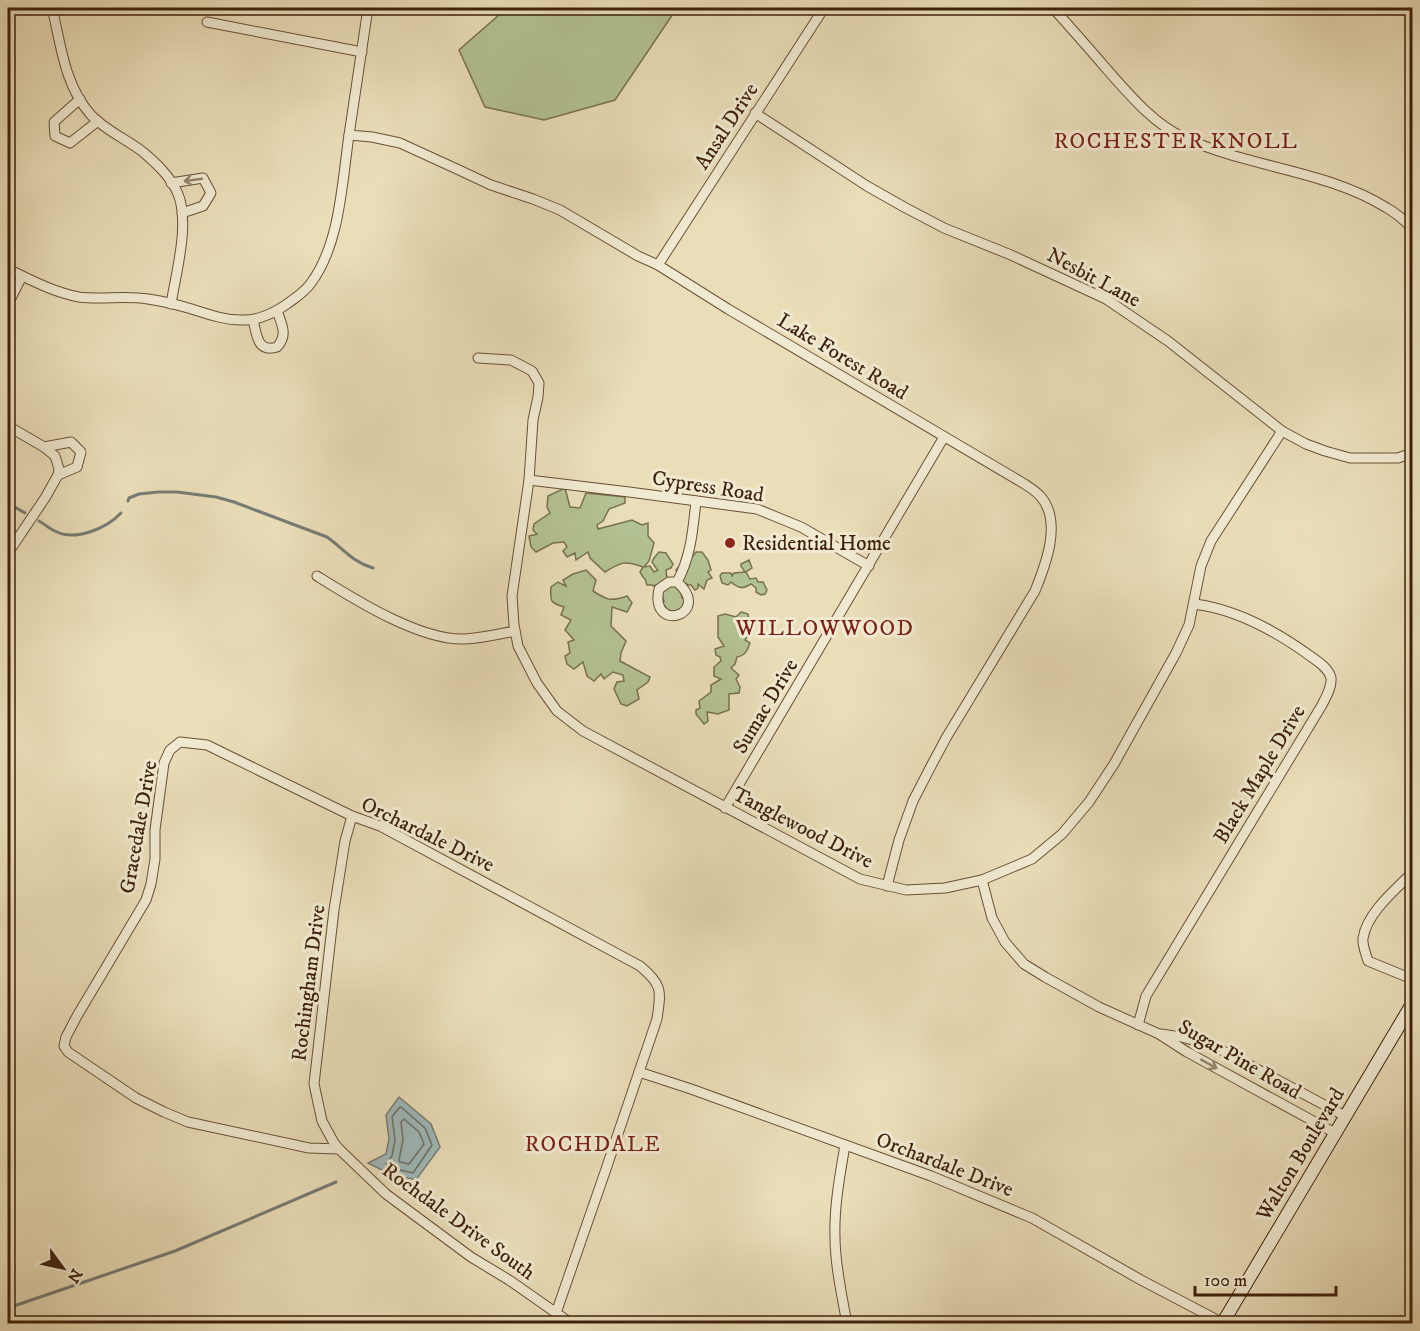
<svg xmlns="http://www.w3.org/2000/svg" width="1420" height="1331" viewBox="0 0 1420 1331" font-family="'IM FELL DW Pica',serif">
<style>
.green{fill:#b3c292;stroke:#78724e;stroke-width:1.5}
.water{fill:#9db9ba;stroke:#777c74;stroke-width:1.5}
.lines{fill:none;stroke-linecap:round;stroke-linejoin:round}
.shore{stroke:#6e6d62;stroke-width:1.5}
.stream{stroke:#777c74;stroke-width:3}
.street-casing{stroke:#695036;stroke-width:11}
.secondary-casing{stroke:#3e210b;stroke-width:14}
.street{stroke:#f1ead2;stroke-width:9}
.secondary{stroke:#f1ead2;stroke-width:12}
.oneway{stroke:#98866e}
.poi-dot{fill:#8f2418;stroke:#f1ead2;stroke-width:2}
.labels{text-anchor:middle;stroke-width:6;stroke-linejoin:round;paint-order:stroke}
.street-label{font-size:21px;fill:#3e210b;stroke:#f1ead2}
.poi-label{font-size:21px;fill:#3e210b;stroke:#f1ead2;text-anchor:start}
.neighbourhood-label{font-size:22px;letter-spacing:1.5px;fill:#7a1f14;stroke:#f1ead2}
</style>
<rect width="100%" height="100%" fill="#eadeb9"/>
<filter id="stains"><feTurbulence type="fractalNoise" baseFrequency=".00333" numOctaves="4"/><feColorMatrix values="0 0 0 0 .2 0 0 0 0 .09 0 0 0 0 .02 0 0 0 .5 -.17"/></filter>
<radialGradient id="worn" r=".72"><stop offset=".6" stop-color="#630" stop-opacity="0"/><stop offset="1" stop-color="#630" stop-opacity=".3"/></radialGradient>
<!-- green -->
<g class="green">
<polygon points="507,8 677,8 615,100 544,120 485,107 459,50"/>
<path d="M565,488l5,19 10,1 6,-15 39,4v6l-16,6 -6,12 -6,4 1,4 34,-9 10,5 6,-2v13l6,7 -5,18 -5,6 6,-1 4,6 4,-2 -2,-2 -4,-6 2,-4 5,-6 7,1 7,11 -2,4 -5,2 1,9 -7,5h-1l-6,2 -1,-1h-5l-2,-6 -2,-2 -3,-5 3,-5c-18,-7 -22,-5 -38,5l-15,-14 -2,-6 -12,8 -1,-7 -8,4 -4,-6 4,-4 -3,-5 -11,1 -17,9 -5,-5 -2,-11 8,-2 -4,-4 1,-6 16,-11 -3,-6 1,-11z"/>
<polygon points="696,552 702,552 708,560 711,570 708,572 712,578 707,580 704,589 698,584 698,588 695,590 691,585 688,585 683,582 683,577 676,570 690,555 693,556"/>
<path d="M749,560l3,8 -6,4 4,7 6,-1 2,4h5l4,8 -2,4 -4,1 -5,-3v-4l-5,-4c-8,5 -12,5 -20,-2l-3,3 -6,-2 -2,-7 2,-3h9l1,3 2,-3 11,-1 -4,-6v-2z"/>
<path d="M586,570l10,10 -3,11c14,9 18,11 34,5l5,7 -5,9 -15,-5 -1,19 15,15 -5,12 -1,8 30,16 -2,5 -11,8 2,9 -12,7 -6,-2 -7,-15 3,-7 7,-1 -1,-6 -10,-3 -9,7 -3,-5 -7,7 -7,-5 -4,-14 -9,7 -7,-5 -2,-8 5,-3 -2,-11 6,-2 -9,-10 6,-10 -10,-5 3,-8c-14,-4 -14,-6 -13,-20l7,-5 8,4 -3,-6 10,-6z"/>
<polygon points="672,584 681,592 682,598 685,599 681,612 670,613 663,604 664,601 662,594 665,587"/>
<path d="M741,612l7,2 2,18 -5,8 5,3c-3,8 -4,12 -13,14l-2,7 -4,4 8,7 -3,4 4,8 -1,6 -10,1v16l-11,4 -11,-2 1,9 -4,3 -8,-10v-4l4,-2 -1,-7 12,-9v-7l10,-6 -7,-3v-9l7,-6 -1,-4 -4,-2 -1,-6 9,-3 -6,-9v-21l7,-2 11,3z"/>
</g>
<!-- water -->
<polygon class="water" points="399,1097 431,1124 440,1147 416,1180 390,1174 368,1163 386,1154 389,1139 386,1115"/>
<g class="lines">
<!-- shore -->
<g class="shore">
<polygon points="401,1107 425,1128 432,1145 413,1173 392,1168 386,1164 392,1156 395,1140 392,1117 399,1108"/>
<polygon points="404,1119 419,1132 424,1144 409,1164 400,1162 399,1160 403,1140 401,1122"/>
</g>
<!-- stream -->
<g class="stream">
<path d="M128,501l1,-3 10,-4 19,-2h19l39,5 18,5 93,35c17,12 24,24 46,31"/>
<polyline points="8,503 25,513"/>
<path d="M39,521c6,3 10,8 16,10 20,11 52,-3 66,-18"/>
<polyline points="8,1308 175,1251 336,1182"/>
</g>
<defs>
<g id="street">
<path d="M52,8c9,36 12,77 39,107 14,15 35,24 52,37 14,12 28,25 35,42 12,29 -2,79 -7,110"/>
<path d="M368,8l-19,127 23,2 28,6 59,27 32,15 42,14 27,11 78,46 20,9 70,44 295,174c6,4 13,8 18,14 21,25 5,67 -6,94l-89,147 -15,28 -18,35 -14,39 -12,46"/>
<path d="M1053,8c17,19 34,38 51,58 22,25 50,59 81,72 65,30 141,32 202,70 9,5 18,13 25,20"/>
<polyline points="207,22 362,52"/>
<polyline points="80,99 54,122 55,136 70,143 98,121"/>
<polyline points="755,113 867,186 904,207 944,228 1011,255 1106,299 1168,341 1282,431 1306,444 1325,451 1350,458 1398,458 1412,453"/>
<polyline points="171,183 203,178 211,193 203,206 182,213"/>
<polyline points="658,265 824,8"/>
<path d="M8,269c23,11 45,23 71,28 23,3 46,-2 69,2 13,2 27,5 40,9 17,5 34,12 53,12 16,1 33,-7 46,-16 8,-6 18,-12 24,-21 29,-39 31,-100 38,-148"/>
<polyline points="8,304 22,276"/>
<path d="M253,320c4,15 4,33 24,27 11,-12 5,-22 0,-36"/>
<polyline points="478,358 511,360 532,371 539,383 538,397 533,420 529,480 512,596 514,625 518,646 537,683 557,711 583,731 860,879 906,890 945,888 982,880 1032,859 1062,834 1089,802 1114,764 1176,653 1189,625 1201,566 1211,541 1282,431"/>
<polyline points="8,426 44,447 55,456 59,469 58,475 45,498 8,553"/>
<polyline points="44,447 71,442 81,452 77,467 58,475"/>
<polyline points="529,480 629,492 757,509 801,527 869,566"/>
<path d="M317,576c37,23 103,65 148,63 17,-1 34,-5 50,-8"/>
<path d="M677,582h-8l-10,7c-10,46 55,25 18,-7 14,-25 16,-53 19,-81"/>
<polyline points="725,808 944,437"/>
<path d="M1412,873c-17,17 -45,40 -49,65 -1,7 3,16 5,23l44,18"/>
<polyline points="982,880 992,918 1005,942 1024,964 1045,977 1099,1007 1159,1034 1187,1052 1335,1133"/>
<path d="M1138,1025l8,-29 176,-291c4,-8 10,-18 9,-27 -2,-9 -11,-15 -18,-20 -34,-25 -77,-49 -119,-54"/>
<polyline points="1161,1034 1181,1037 1212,1045 1345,1116"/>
<polyline points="639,1072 691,1089 931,1176 1032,1218 1141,1280 1223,1323"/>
<path d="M845,1145c-5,30 -11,61 -10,92 0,29 7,58 12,87"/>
<polyline points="339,1149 334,1143 322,1121 314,1084 334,910 345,841 352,816"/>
<path d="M556,1313l49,-141 52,-153c4,-28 6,-34 -17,-53l-260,-140 -28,-10 -145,-71 -27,-3 -10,8 -6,13 -9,67v29l-4,25 -5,16 -69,116 -11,21 -2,9 4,6 68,46 28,14 24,10 121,26 30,1 47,45 85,63 38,23 63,44"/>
</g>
<polyline id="secondary" points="1222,1324 1412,1004"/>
</defs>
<!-- street casing -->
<use href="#street" class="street-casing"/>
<!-- secondary casing -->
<use href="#secondary" class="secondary-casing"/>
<!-- street -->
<use href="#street" class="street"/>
<!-- secondary -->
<use href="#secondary" class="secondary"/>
</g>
<!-- one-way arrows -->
<defs><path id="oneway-shaft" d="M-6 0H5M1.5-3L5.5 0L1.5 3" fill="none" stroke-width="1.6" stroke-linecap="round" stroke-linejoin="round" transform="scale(1.5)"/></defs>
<g class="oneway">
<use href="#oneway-shaft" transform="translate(193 180) rotate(172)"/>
<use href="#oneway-shaft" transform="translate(1209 1064) rotate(29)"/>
</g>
<!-- markers -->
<circle class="poi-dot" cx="730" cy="543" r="6"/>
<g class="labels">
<!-- street labels -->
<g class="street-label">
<text transform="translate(726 126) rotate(-57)" y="7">Ansal Drive</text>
<text transform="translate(1094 277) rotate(28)" y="7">Nesbit Lane</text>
<text transform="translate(843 356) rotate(31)" y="7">Lake Forest Road</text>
<text transform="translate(708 486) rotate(9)" y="7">Cypress Road</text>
<text transform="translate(765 706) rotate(-59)" y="7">Sumac Drive</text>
<text transform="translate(1259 774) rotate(-59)" y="7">Black Maple Drive</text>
<text transform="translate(138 827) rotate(-80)" y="7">Gracedale Drive</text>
<text transform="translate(803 827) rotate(27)" y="7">Tanglewood Drive</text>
<text transform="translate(428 834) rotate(26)" y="7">Orchardale Drive</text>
<text transform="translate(308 983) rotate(-83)" y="7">Rochingham Drive</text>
<text transform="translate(1240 1059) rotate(30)" y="7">Sugar Pine Road</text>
<text transform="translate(1300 1154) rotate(-59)" y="7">Walton Boulevard</text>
<text transform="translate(945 1164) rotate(21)" y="7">Orchardale Drive</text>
<text transform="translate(459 1221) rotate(36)" y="7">Rochdale Drive South</text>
</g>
<!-- poi labels -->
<g class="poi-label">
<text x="742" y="550">Residential Home</text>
</g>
<!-- neighbourhood labels -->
<g class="neighbourhood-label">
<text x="1176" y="148">ROCHESTER KNOLL</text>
<text x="825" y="635">WILLOWWOOD</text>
<text x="593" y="1151">ROCHDALE</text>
</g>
</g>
<!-- margin -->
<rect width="1420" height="1331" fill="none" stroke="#eadeb9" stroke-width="30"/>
<rect x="9" y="9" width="1402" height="1313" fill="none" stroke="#3e210b" stroke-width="3"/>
<rect x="15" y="15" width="1390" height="1301" fill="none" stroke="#3e210b" stroke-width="1.5"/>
<!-- north arrow -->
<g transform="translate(63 1268) rotate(123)" stroke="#f1ead2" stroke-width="4.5" paint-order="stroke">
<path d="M0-4.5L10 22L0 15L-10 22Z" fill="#3e210b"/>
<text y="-9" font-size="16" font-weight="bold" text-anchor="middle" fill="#3e210b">N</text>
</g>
<!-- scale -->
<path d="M1195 1286v9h141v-9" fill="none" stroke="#3e210b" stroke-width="3"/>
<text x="1204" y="1286" font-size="18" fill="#3e210b" stroke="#f1ead2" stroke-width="4.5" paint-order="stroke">100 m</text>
<rect width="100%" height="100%" filter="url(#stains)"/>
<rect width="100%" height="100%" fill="url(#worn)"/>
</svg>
